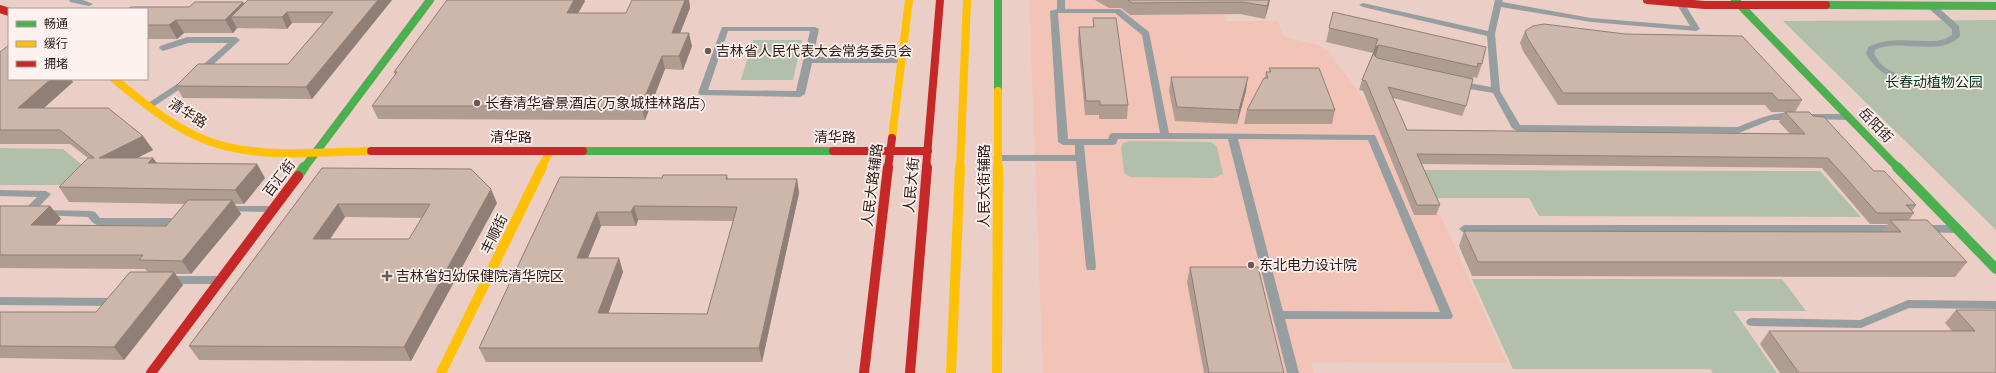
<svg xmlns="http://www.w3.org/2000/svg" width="1996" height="373" viewBox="0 0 1996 373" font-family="Quicksand,'Noto Sans SC',sans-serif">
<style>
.built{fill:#f2c4b7}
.green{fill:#b2c0ab}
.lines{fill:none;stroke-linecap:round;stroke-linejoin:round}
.lane{fill:#979e9f;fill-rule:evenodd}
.fast-far1{stroke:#4caf50;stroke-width:8}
.fast{stroke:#4caf50;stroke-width:10}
.slow-far1{stroke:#ffc107;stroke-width:8}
.slow{stroke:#ffc107;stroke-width:10}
.jam-far1{stroke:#c62828;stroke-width:8}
.jam{stroke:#c62828;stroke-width:10}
.wall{fill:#b09d92;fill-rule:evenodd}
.shaded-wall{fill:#907f77}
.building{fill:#cdb6aa;stroke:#907f77;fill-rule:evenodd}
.poi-dot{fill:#6f5852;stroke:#fcf1ee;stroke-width:1.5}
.labels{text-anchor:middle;stroke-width:3.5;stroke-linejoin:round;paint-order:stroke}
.poi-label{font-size:14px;fill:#2c1914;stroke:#fcf1ee;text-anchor:start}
.park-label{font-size:14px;fill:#063920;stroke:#fcf1ee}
.street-label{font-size:14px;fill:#2c1914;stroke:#fcf1ee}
</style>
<rect width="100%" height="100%" fill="#ebcec6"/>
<!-- built -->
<polygon class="built" points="1029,0 1220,0 1226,21 1278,21 1283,36 1321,46 1328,51 1380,121 1398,121 1507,363 1311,362 1314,373 1043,373"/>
<!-- green -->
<g class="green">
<polygon points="1996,20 1996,230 1783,21"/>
<polygon points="753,40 802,40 793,80 741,80"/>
<polygon points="1130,141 1211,142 1217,147 1223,174 1214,178 1130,177 1124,173 1121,147 1123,143"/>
<polygon points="0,148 63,149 82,165 61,185 0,185"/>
<polygon points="1424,170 1820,171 1861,217 1539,216 1529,198 1437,198"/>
<polygon points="1472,279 1782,279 1806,311 1734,311 1777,373 1713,373 1710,369 1513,369"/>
</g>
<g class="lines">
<!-- lane -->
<g class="lane">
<polygon points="69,0 83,0 93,4 89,6 70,2"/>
<path d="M1057,0h8v9h55l29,23 20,101 206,2 78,181 -2,3h-166l14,54h-12l-59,-234h-110l-2,5 -3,1h-29l12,122 -1,3h-8l-1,-3 -10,-106h-78l-5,-3 5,-3h77v-10h-12l-5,-3 -8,-131 7,-2zM1058,13h57l27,22 18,98h-47l-3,1 -2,5h-40zM1238,139l130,1 72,172 -157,-1z"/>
<path d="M1495,0h8l-1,2 89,16 99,8 -14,-23 4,-2h3l17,28 -4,2 -105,-9 -90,-15 -6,27 5,57 20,34 218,2c12,-5 49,-22 61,-10l-5,3h-23l-32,13 -222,-2 -5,-3 -19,-35 -35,-6 -4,-3 4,-3 33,6 -4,-51 -124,-29 -4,-2 4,-2 125,28z"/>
<path d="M1927,3h6l26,23 1,10c-19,22 -60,1 -85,14l-1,4 6,9 7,6 22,11 -4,3 -3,-1c-18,-8 -25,-11 -36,-28l2,-7c22,-11 45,-5 69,-6l8,-2 7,-4v-6l-25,-22z"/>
<path d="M722,27h93l4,2 -6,28h88l4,3 -4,3h-89l-7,31 -5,3 -100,-2 -2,-2zM728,31h82l-14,60 -88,-1z"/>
<polygon points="187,37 236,37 240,40 204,73 201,74 197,71 198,69 228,43 188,43 163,51 159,48 160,46"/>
<polygon points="188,77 191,78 192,80 191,82 153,107 147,107 145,105"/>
<polygon points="1812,114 1848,114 1853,117 1848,120 1809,119 1807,117"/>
<polygon points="0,190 46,191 51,194 31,215 26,216 21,213 37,197 0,196"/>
<polygon points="225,206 273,206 278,209 273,212 221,211 220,209 221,207"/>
<polygon points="43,210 91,211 95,212 100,218 175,218 181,214 186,218 182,224 178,226 97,225 93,223 88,217 39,215 38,213"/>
<polygon points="1464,225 1898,225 1903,229 1898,233 1464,233 1459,229"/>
<polygon points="1922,225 1957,225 1962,229 1957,233 1918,232 1917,229"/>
<polygon points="166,276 220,276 224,277 225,280 224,283 220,284 166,284 162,283 161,280 162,277"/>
<polygon points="118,295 122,296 124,299 119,305 115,306 0,305 0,297 112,298"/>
<polygon points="1908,300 1996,301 1996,309 1909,308 1861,328 1752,326 1748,325 1746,322 1748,319 1752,318 1860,320"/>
</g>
<!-- fast-far1 -->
<g class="fast-far1">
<polyline points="998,0 998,91"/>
<polyline points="1735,0 1898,168"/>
<polyline points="1826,5 1996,6"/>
<polyline points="583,151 833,151"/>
<polyline points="304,168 430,0"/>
</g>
<!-- fast -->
<g class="fast">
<polyline points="1897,167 1996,269"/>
<polyline points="298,176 304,167"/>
</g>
<!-- slow-far1 -->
<g class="slow-far1">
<path d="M114,79c26,21 52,43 82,57 53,25 119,16 175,15"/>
<polyline points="892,138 909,0"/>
<polyline points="541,168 550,151"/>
<polyline points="960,168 967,0"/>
<polyline points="998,168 998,91"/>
</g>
<!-- slow -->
<g class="slow">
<polyline points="441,373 542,167"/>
<polyline points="951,373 960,167"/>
<polyline points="997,373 998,167"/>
</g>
<!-- jam-far1 -->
<g class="jam-far1">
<polyline points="1647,0 1705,5 1826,5"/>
<polyline points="0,9 9,12"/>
<polyline points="371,151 583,151"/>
<polyline points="833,151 928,151"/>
<polyline points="888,168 892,138"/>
<polyline points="926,168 940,0"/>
</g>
<!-- jam -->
<g class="jam">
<polyline points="151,373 298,176"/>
<polyline points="864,373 888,167"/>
<polyline points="910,373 927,167"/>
</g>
</g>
<!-- wall -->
<g class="wall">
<polygon points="392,0 312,99 183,98 176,86 288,64 323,23 292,23 287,29 237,28 233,33 184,33 177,39 147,39 147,9 189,7 243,2 244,4"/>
<polygon points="447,0 584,0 585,1 578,13 626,13 632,0 689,0 690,8 680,33 692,46 683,70 665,69 645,120 378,119 372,106 395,75 394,72"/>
<polygon points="1095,0 1270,0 1265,19 1240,14 1130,15 1121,8 1109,8"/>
<polygon points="1333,12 1482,64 1477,78 1473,77 1466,106 1462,116 1393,98 1407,130 1790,134 1779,122 1784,112 1771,112 1765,105 1558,105 1523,51 1520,43 1525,31 1802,100 1795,112 1813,116 1874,171 1916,205 1912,211 1914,213 1909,220 1967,262 1955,277 1472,276 1459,246 1464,231 1881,232 1888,224 1870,224 1822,168 1422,164 1440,205 1436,215 1414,215 1363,91 1359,90 1362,80 1373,53 1326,42"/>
<polygon points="1093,18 1128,105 1127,119 1099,119 1099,115 1085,115 1078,40 1079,27 1093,27"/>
<polygon points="0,52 9,79 71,79 73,82 44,108 143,136 153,150 137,158 153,158 157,163 257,164 265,178 244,204 235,204 241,214 191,274 175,274 183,285 124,360 0,358 0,312 96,312 148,272 145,269 0,268 0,206 50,206 61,219 55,225 166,226 185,204 69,202 59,187 88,158 70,144 0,144"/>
<polygon points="1269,68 1335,110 1332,124 1244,124 1247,110 1265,78 1266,72 1269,72"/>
<polygon points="1171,77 1246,91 1237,124 1175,121 1169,91"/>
<path d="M322,168l175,35 -86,158 -212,-1 -10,-14zM345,217l77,1 -13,21h-79z"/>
<path d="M727,175l1,4h69l2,14 -37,169h-276l-7,-14 81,-171 102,1zM638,220l95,1 -26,93h-99l15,-42 -4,-14h-31l13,-32h35z"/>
<polygon points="1190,267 1284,373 1204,373 1187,282"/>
<polygon points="1956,310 1996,310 1996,373 1780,373 1760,344 1769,331 1952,331 1945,323"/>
</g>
<!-- shaded-wall -->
<g class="shaded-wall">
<polygon points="378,0 392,0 312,99 306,87"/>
<polygon points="574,0 584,0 585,1 571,26 567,13"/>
<polygon points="685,0 689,0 690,8 675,46 672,33"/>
<polygon points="1269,0 1270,0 1265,19 1267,6"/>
<polygon points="243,2 250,15 231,17 237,28 233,33 225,20"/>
<polygon points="287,12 292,23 287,29 282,17"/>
<polygon points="176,20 184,33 177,39 169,25"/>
<polygon points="689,33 692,46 683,70 679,56"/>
<polygon points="1379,45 1375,59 1371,61 1375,47"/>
<polygon points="662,56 665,69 645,120 641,106"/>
<polygon points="1248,77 1246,91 1237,124 1239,110"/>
<polygon points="51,79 71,79 73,82 28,122 18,108"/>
<polygon points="143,136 153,150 109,172 99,158"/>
<polygon points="153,158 163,172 148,163"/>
<polygon points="257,164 265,178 244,204 235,190"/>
<polygon points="797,179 799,193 762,362 759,348"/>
<polygon points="491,189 497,203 411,361 404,347"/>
<polygon points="232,200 241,214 191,274 182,261"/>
<polygon points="338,204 345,217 321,252 313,239"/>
<polygon points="50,206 61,219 42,239 31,225"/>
<polygon points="634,206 638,220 636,226 631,212"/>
<polygon points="597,212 601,226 582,272 577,258"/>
<polygon points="619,258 623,272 603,328 598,313"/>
<polygon points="174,272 183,285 124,360 114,347"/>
</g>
<!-- building -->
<g class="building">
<polygon points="248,0 378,0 306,87 176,86 198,64 288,64 333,12 287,12 282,17 231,17"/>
<polygon points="447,0 574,0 567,13 626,13 632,0 685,0 672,33 689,33 679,56 662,56 641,106 372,106 397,72 394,72"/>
<polygon points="1128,0 1269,0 1267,6 1242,2 1132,3"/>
<polygon points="195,2 243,2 225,20 176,20 169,25 147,25 147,9 128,9 131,7 189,7"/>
<polygon points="1333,12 1486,47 1482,64 1478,63 1477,67 1379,45 1375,47 1378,39 1329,28"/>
<polygon points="1093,18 1116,18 1128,105 1100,105 1100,101 1086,101 1079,27 1094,27"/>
<polygon points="1544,24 1625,34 1742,36 1802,100 1778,100 1772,93 1563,93 1528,39 1525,31 1533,26"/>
<polygon points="9,45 9,79 51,79 18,108 108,108 143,136 99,158 153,158 148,163 257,164 235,190 59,187 88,158 94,158 60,130 0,130 0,52"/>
<polygon points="1373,54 1377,58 1473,79 1466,106 1388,87 1407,130 1805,134 1785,112 1809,112 1813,116 1824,117 1874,171 1884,171 1916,205 1906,205 1914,213 1877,213 1828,158 1417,154 1440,205 1417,205 1366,81 1362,80"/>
<polygon points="1269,68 1319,68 1335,110 1247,110 1264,78 1268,78 1266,72 1271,72"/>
<polygon points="1171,77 1248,77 1239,110 1177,107"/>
<path d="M322,168l149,1 20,20 -87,158 -215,-1zM338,204h92l-21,35h-96z"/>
<path d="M663,175h64l-1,4h71l-38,169h-280l81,-171 102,1zM634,206l103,1 -30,107 -109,-1 21,-55h-42l20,-46h34z"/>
<polygon points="188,200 232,200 182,261 139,260 143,255 0,255 0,206 50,206 31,225 166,226"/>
<polygon points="1890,220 1927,220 1967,262 1478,262 1464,231 1901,232"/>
<polygon points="1190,267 1258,267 1284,373 1209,373"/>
<polygon points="130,272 174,272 114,347 0,346 0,312 96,312"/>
<polygon points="1956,310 1996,310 1996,373 1799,373 1769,331 1975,331"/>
</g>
<!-- markers -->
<g class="poi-dot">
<circle cx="708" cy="51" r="4"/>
<circle cx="477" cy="103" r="4"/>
<circle cx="1251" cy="265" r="4"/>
<path d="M385 270h4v4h4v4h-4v4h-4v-4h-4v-4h4z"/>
</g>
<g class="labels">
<!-- poi labels -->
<g class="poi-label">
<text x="716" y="56">吉林省人民代表大会常务委员会</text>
<text x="485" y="108">长春清华睿景酒店(万象城桂林路店)</text>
<text x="1259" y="270">东北电力设计院</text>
<text x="396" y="281">吉林省妇幼保健院清华院区</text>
</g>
<!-- park labels -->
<g class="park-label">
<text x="1934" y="87">长春动植物公园</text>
</g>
<!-- street labels -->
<g class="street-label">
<text transform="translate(188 113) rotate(32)" y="5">清华路</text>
<text transform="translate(1876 125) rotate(46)" y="5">岳阳街</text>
<text x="511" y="142">清华路</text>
<text x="835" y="142">清华路</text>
<text transform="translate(279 178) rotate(-53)" y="5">百汇街</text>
<text transform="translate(872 185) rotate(-83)" y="5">人民大路辅路</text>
<text transform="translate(911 185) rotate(-85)" y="5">人民大街</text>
<text transform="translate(984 186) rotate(-90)" y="5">人民大街辅路</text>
<text transform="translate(494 234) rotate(-64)" y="5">丰顺街</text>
</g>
</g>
<!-- legend -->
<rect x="8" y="8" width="140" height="72" fill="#fcf1ee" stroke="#a99b97"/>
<rect x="16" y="21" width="20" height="6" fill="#4caf50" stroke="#a99b97"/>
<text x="44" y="28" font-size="12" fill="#2c1914">畅通</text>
<rect x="16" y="41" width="20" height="6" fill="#ffc107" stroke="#a99b97"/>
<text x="44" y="48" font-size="12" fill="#2c1914">缓行</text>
<rect x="16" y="61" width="20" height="6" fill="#c62828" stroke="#a99b97"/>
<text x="44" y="68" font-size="12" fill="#2c1914">拥堵</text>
</svg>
